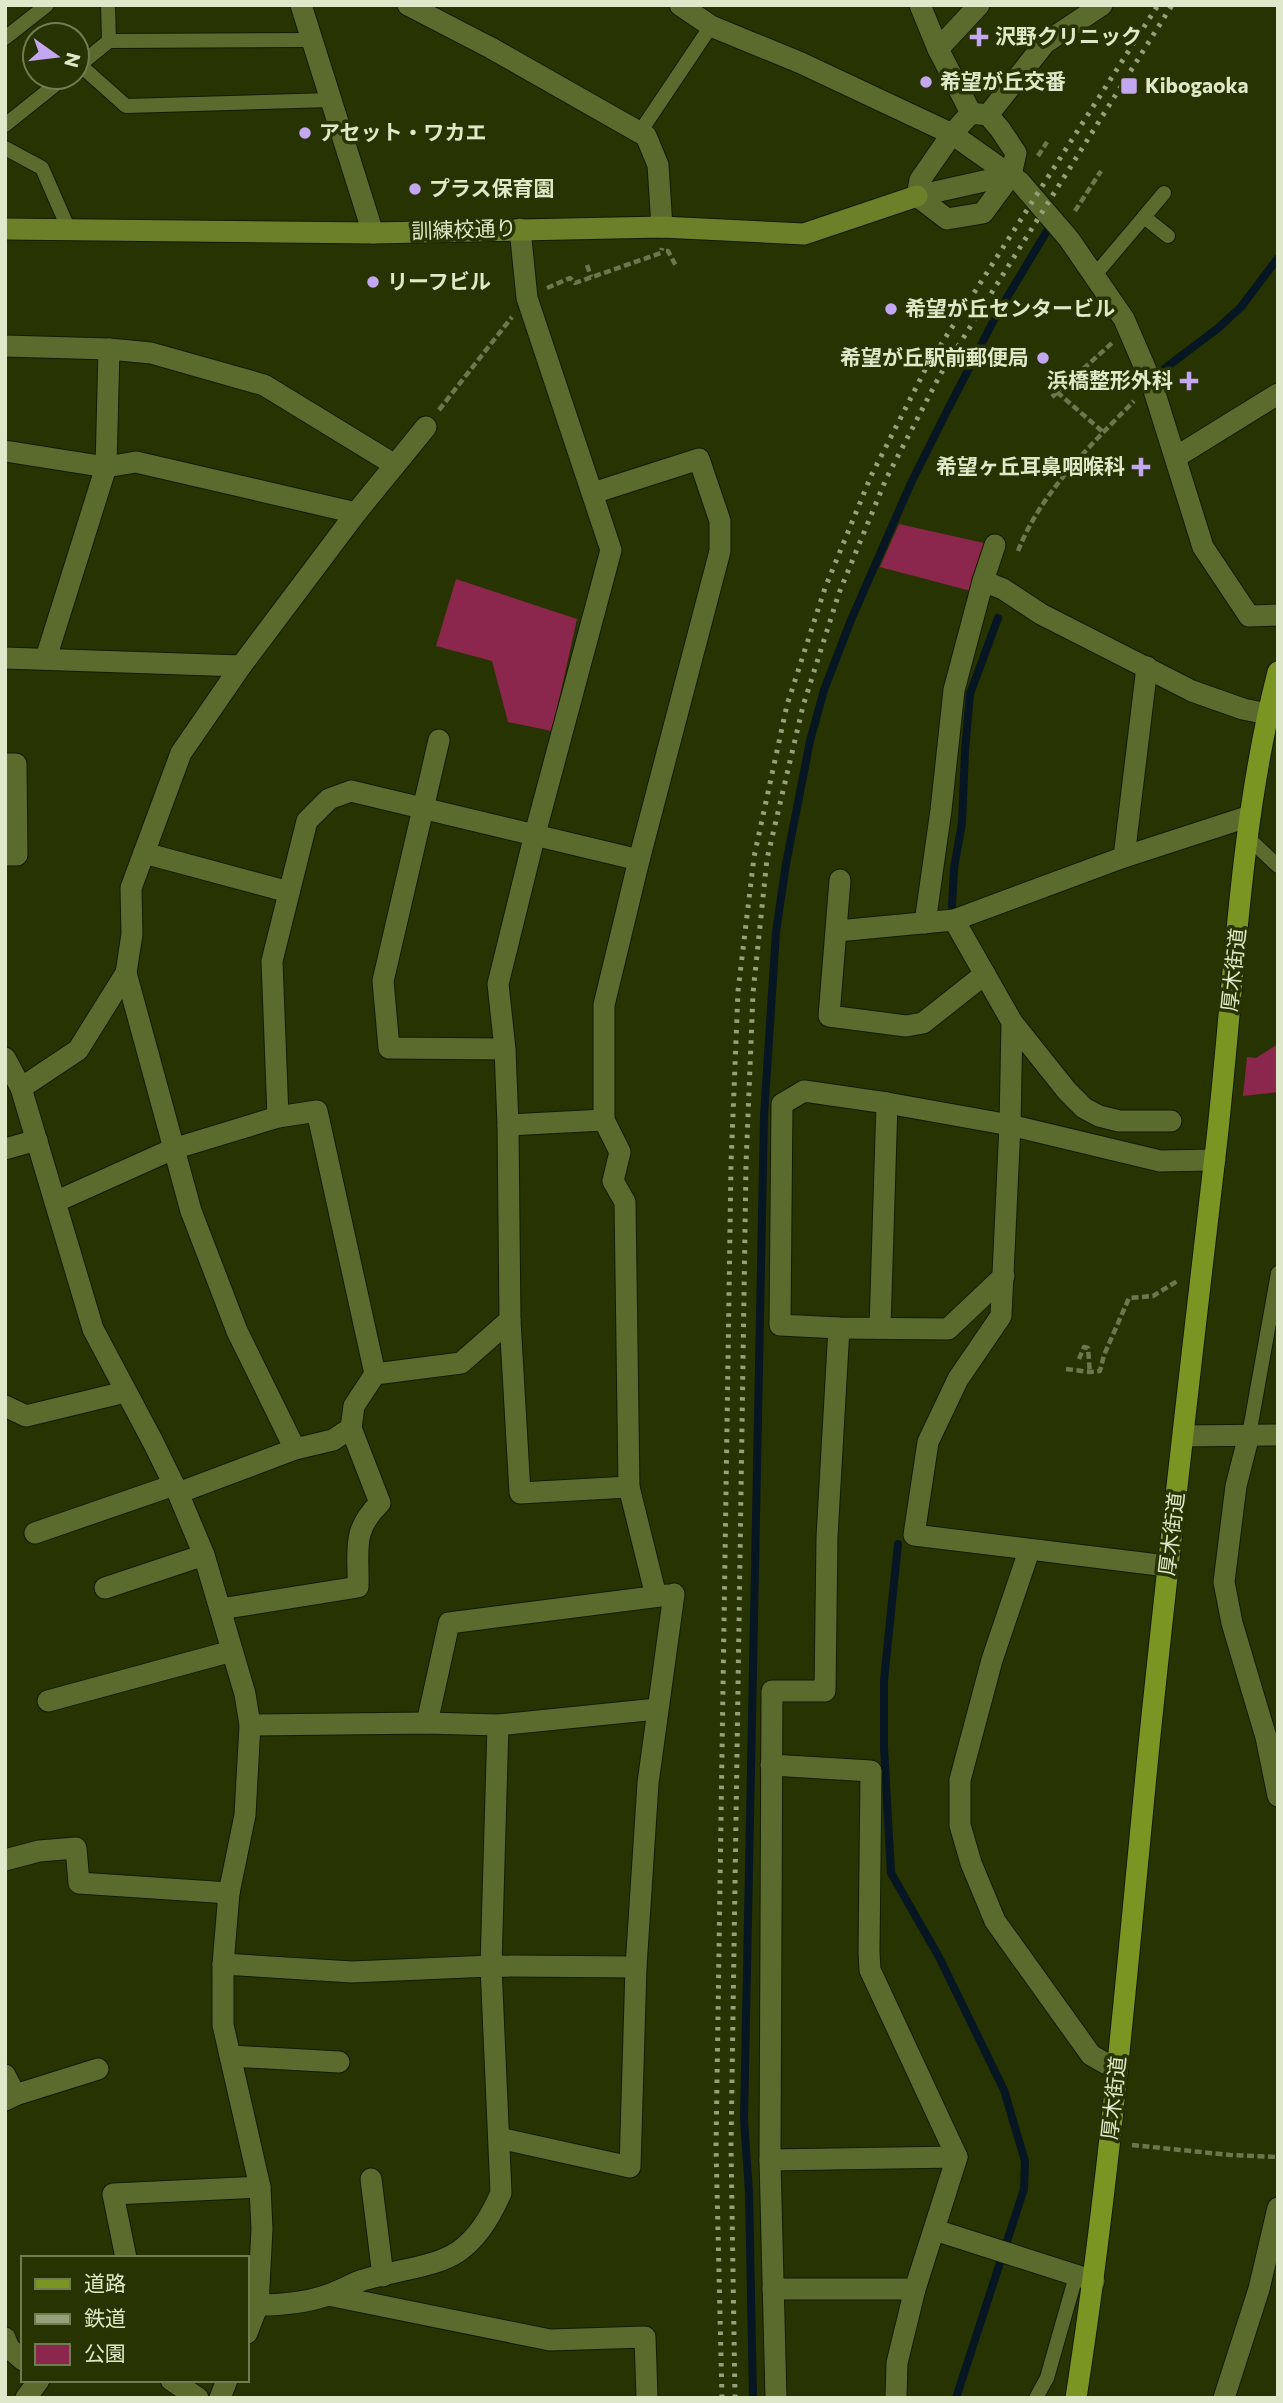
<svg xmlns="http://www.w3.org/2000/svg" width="1283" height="2403" viewBox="0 0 1283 2403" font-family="Commissioner,'Noto Sans JP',sans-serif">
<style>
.green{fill:#8b274c}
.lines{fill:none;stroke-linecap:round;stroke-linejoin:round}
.stream{stroke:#061622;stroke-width:8}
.lane-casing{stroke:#131a00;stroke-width:16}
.street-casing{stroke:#131a00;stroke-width:23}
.secondary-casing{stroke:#131a00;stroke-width:23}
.primary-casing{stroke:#131a00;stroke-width:23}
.path{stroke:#6d774d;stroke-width:4.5;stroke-dasharray:7 3.5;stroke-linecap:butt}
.lane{stroke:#5b6b2e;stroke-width:14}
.street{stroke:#5b6b2e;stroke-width:21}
.secondary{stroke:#6b8029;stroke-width:21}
.primary{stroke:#7b9523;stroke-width:21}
.rail{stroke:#96a079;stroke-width:5;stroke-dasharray:3.5 7;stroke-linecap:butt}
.poi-dot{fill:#c4a7f1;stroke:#283302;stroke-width:2.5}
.labels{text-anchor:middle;stroke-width:7;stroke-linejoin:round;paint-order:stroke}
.poi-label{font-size:21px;font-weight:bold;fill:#dfe9c9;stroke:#283302;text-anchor:start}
.street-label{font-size:21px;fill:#dfe9c9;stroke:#283302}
</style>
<rect width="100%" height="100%" fill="#283302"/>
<!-- green -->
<g class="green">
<polygon points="899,524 984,543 971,591 880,567"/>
<polygon points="456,579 577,619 552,731 508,722 492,661 436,646"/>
<polygon points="1278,1044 1278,1092 1243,1096 1247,1057 1256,1058"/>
</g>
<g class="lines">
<!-- stream -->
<g class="stream">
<polyline points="1164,369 1217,329 1241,307 1278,258"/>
<polyline points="952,906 954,868 962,823 965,751 970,694 998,618"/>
<polyline points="898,1544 884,1680 884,1747 891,1873 939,1957 1004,2090 1025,2161 1024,2189 956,2398"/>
<polyline points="753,2398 749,2192 744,2120 764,1116 776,932 786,864 810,741 824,690 851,620 911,483 947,411 997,314 1050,226"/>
</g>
<defs>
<g id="lane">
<polyline points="5,38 47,5"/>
<polyline points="109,41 312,40"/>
<polyline points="80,65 126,106 331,100"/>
<polyline points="77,67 109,41 108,5"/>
<polyline points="5,125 65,77"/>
<polyline points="640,132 711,26"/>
<polyline points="5,148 42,168 69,230"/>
<polyline points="1144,217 1164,193"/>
<polyline points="1094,276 1144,217 1168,236"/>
<polyline points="1247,837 1278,866"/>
<polyline points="1249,1435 1278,1273"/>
<polyline points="1036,2398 1047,2378 1076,2276"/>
</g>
<g id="street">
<polyline points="301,5 373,233"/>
<polyline points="408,5 491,48 646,136 658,165 662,227"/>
<polyline points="680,5 711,26 801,63 952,134 1020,182 1069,239 1124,319 1152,384 1203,547 1249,616 1278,615"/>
<polyline points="920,5 938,49 971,113"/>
<polyline points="938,49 979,5"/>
<polygon points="971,113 988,115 1000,129 1016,153 1011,175 983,213 947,219 917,196 920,180 952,134"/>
<polyline points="988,115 1045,43 1102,5"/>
<polyline points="917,196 1011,175"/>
<polyline points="520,229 527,298 611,550 535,834 498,984 505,1049 508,1125 510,1320 520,1493 629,1487"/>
<polyline points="5,346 109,349 151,353 264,385 395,465"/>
<polyline points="5,451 106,467 136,462 356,513"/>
<polyline points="1176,457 1278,394"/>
<polyline points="593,493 699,459 720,521 720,551 639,860 604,1005 604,1120 620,1152 613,1181 625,1202 629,1487 656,1596"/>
<polyline points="983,581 995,545"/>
<polyline points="5,658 241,666"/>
<polyline points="46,658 106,467 109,349"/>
<polyline points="439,740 383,981 389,1048 505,1049"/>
<polyline points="5,764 16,764 17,855 5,855"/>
<polyline points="144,853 289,892"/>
<polyline points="1124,857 1147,667"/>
<polyline points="840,880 829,1016 906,1026 923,1023 985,974"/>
<polyline points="954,920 1012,1022 1067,1091 1084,1108 1099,1116 1119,1121 1171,1121"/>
<polyline points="925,923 941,810 954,690 983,581 1003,589 1041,614 1192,691 1243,709 1267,714"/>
<polyline points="837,931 954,920 1124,857 1250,816"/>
<polyline points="126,973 191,1211 237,1331 295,1449"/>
<polyline points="1012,1022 1010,1125 1001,1316 958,1379 928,1442 914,1535 1167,1566"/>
<polyline points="5,1058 21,1088 93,1329 153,1442 178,1493 204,1555 245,1694 250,1725 245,1815 229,1893 223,1964 223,2025 260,2187 262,2229 258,2305 247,2333"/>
<polyline points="21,1088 78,1050 126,973 132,934 131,888 181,753 241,666 356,513 426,427"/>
<polyline points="278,1117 272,961 307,821 329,799 351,791 639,860"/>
<polyline points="508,1125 604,1120"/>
<polyline points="5,1149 37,1140"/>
<polyline points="55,1202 173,1149 278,1117 317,1111 375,1374"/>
<polyline points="1004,1276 948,1329 839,1328 780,1325 782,1104 804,1091 887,1103 1010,1125 1160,1161 1215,1160"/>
<polyline points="839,1328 827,1537 825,1691 772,1691 770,2160 957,2157"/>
<polyline points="880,1328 887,1103"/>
<polyline points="5,1406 26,1416 125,1392"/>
<polyline points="1249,1435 1236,1486 1224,1582 1232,1623 1266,1737 1278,1796"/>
<polyline points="1184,1436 1278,1435"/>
<polyline points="178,1493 295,1449 333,1440 351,1428 354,1406 375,1374 461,1363 510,1320"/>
<polyline points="35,1533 174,1485"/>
<polyline points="1029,1551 992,1660 960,1780 960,1825 971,1863 995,1921 1091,2055 1117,2070"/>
<polyline points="105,1588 204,1555"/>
<path d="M220,1609l138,-22c1,-37 -7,-56 22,-84l-29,-75"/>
<polyline points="48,1701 232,1651"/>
<polyline points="427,1723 449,1623 668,1595"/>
<polyline points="250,1725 427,1723 498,1725 657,1709"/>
<polyline points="771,1765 871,1771 869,1952 870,1970 957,2157 915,2289 897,2363 896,2398"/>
<polyline points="5,1860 39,1851 76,1848 79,1883 229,1893"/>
<polyline points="223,1964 352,1972 491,1966 636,1967"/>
<polyline points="230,2056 339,2062"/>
<polyline points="5,2075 15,2095 5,2100"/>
<polyline points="15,2095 98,2069"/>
<polyline points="499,2138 630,2167 636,1967 648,1783 674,1594"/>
<polyline points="770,2160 776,2398"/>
<polyline points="371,2179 383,2276"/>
<polyline points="935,2230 1094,2281"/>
<polyline points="126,2258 113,2194 260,2187"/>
<polyline points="773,2289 915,2289"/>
<polyline points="328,2295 550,2340 645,2337 647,2398"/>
<path d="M258,2305c25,0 47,-2 70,-10 12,-4 23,-11 35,-15 71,-20 104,-9 138,-87l-10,-227 7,-241"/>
<polyline points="5,2338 9,2348 23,2360"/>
<polyline points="171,2380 198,2398"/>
<polyline points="26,2398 39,2380"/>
<polyline points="220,2398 227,2380"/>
<polyline points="1224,2398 1259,2289 1278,2208"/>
</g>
<polyline id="secondary" points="5,229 373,233 662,227 804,234 917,196"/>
<path id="primary" d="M1076,2398c33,-213 51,-428 72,-643 20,-197 43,-393 66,-590 20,-164 23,-333 64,-493"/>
</defs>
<!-- lane casing -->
<use href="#lane" class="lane-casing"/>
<!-- street casing -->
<use href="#street" class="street-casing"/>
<!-- secondary casing -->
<use href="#secondary" class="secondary-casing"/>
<!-- primary casing -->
<use href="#primary" class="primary-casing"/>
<!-- path -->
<g class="path">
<polyline points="1038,156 1047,142"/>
<polyline points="1075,211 1101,171"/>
<polyline points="666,251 668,251 676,266"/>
<polyline points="587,265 591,277"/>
<polyline points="547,288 570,278 575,283 661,253 662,248"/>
<polyline points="1057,392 1103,432"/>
<polyline points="1052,397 1112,343"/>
<polyline points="439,410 512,317"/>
<path d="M1018,551c23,-59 72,-105 116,-150"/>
<polyline points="1079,1359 1084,1347 1088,1348 1090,1374"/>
<polyline points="1066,1369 1090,1372 1100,1371 1104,1355 1129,1298 1153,1296 1179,1280"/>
<polyline points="1132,2145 1230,2155 1278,2157"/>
</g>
<!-- lane -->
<use href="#lane" class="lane"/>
<!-- street -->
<use href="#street" class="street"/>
<!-- secondary -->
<use href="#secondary" class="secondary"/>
<!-- primary -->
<use href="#primary" class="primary"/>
<!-- rail -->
<g class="rail">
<polyline points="722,2398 716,2147 731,1164 738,991 754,857 787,705 825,588 871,476 926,368 1158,5"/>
<polyline points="735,2398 731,2146 746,1165 753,993 767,859 803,706 839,593 886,479 940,375 1172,5"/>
</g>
</g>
<!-- markers -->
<g class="poi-dot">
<path d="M975.5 26.5h7v7h7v7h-7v7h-7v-7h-7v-7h7z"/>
<circle cx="926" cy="82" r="7"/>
<rect x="1120" y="77" width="18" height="18" rx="3.5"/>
<circle cx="305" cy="133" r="7"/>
<circle cx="415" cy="189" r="7"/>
<circle cx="373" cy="282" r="7"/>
<circle cx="891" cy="309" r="7"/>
<circle cx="1043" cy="358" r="7"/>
<path d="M1185.5 370.5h7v7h7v7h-7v7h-7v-7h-7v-7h7z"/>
<path d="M1137.5 456.5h7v7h7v7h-7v7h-7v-7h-7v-7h7z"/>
</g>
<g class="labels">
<!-- poi labels -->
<g class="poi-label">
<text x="995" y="44">沢野クリニック</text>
<text x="940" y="89">希望が丘交番</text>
<text x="1145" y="93">Kibogaoka</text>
<text x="319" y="140">アセット・ワカエ</text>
<text x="429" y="196">プラス保育園</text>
<text x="387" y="289">リーフビル</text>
<text x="905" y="316">希望が丘センタービル</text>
<text x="1029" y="365" text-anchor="end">希望が丘駅前郵便局</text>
<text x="1173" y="388" text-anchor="end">浜橋整形外科</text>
<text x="1125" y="474" text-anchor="end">希望ヶ丘耳鼻咽喉科</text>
</g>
<!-- street labels -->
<g class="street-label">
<text transform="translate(464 230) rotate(-2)" y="7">訓練校通り</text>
<text transform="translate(1234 970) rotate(-84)" y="7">厚木街道</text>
<text transform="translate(1172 1534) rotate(-83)" y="7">厚木街道</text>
<text transform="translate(1114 2098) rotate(-84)" y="7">厚木街道</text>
</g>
</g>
<!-- border -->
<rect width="1283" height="2403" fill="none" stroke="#dfe9c9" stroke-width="14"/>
<!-- legend -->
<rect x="21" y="2256" width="228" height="126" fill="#283302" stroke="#717c52" stroke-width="2"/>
<rect x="35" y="2279" width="35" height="10" fill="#7b9523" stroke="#717c52" stroke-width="2"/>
<text x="84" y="2291" font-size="21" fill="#dfe9c9">道路</text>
<rect x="35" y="2314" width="35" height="10" fill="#96a079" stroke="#717c52" stroke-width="2"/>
<text x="84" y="2326" font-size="21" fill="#dfe9c9">鉄道</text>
<rect x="35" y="2344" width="35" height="21" fill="#8b274c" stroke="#717c52" stroke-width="2"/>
<text x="84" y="2361" font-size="21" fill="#dfe9c9">公園</text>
<!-- north arrow -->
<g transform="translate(56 56) rotate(104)"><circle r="33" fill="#283302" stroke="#717c52" stroke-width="2"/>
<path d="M0-5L12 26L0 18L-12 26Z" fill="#c4a7f1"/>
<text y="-10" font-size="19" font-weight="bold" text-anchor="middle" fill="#dfe9c9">N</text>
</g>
</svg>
